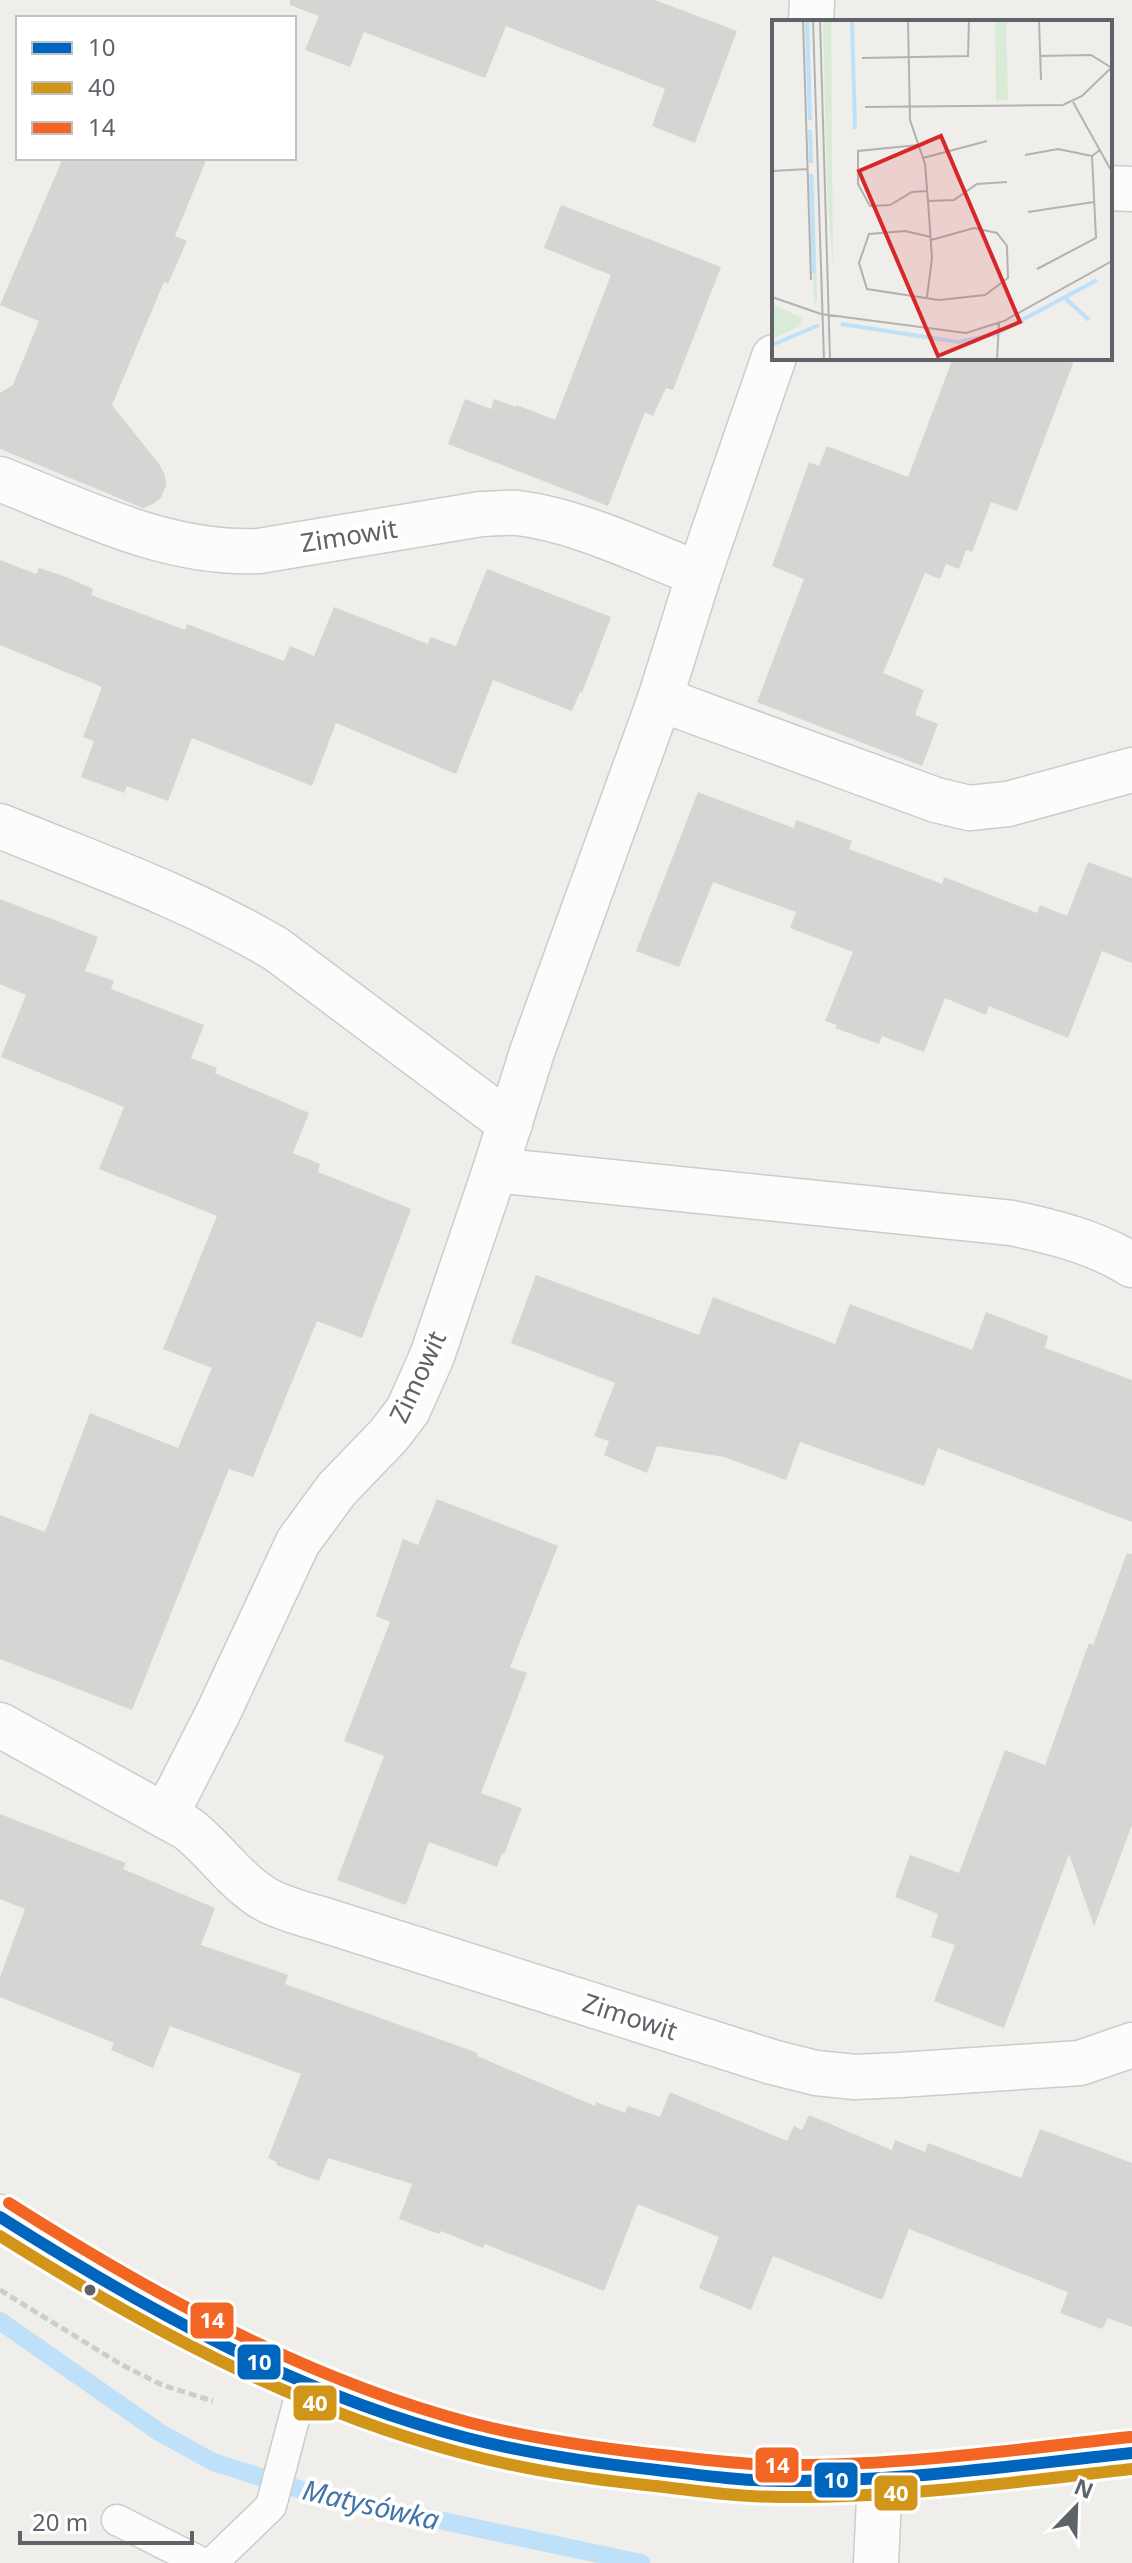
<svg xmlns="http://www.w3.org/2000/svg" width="1132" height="2563" viewBox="0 0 1132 2563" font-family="'Noto Sans',sans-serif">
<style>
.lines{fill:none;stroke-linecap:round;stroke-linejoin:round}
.stream{stroke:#bfe0f9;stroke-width:18}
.building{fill:#d6d5d3}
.service-casing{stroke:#cbcccc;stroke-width:33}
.minor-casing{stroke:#cbcccc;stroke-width:47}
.tertiary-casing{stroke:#cbcccc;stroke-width:47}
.path{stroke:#cacfcc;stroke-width:5;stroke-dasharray:8 4;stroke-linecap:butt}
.service{stroke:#fdfcfc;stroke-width:30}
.minor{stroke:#fdfcfc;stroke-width:44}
.tertiary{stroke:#fdfcfc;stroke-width:44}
.bus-1-casing{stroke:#fff;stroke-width:18}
.bus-2-casing{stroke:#fff;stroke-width:18}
.bus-3-casing{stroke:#fff;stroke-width:18}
.bus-1{stroke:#0065bd;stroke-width:12}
.bus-2{stroke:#d1951a;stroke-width:12}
.bus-3{stroke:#f26522;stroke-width:12}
.bus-dot{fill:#5f6368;stroke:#fff;stroke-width:3}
.labels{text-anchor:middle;stroke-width:8;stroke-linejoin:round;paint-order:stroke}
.street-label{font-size:26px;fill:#5f6368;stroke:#fff}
.water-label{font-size:28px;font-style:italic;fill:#4174aa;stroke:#fff}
.inset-river{fill:none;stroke:#bfe0f9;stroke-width:4}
.inset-road{fill:none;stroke:#b1b2b2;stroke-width:2}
.view{fill:#d62828;fill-opacity:0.15;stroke:#d62828;stroke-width:4}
.inset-edge{fill:none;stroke:#5f6368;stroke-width:4}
.line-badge{stroke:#fff;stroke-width:3}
.badge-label{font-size:22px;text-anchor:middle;font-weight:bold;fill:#fff}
</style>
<rect width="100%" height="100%" fill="#efeeea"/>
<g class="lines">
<!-- stream -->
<polyline class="stream" points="0,2321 159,2432 213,2462 311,2493 641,2563"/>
</g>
<!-- building -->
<g class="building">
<polygon points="290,0 655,0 737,31 695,143 652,126 665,89 506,26 485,78 364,32 350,67 305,50 319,16 290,5"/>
<polygon points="63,158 207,158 175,236 187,241 168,284 164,282 112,405 159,464 165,475 166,485 161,498 153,504 143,508 0,449 0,393 13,385 39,321 0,305"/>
<polygon points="561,205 721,267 673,390 666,388 653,416 645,412 608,506 448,444 465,399 491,409 494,399 516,407 517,405 555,420 611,275 544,248"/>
<polygon points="953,358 1075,358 1017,511 991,502 972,552 966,550 959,569 946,564 940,579 925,573 883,673 924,690 915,715 938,724 922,766 757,702 804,579 772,566 809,462 819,466 827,446 908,477"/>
<polygon points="0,560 36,574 39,568 69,578 93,589 91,595 185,630 187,624 284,661 290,646 314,656 334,607 428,644 430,637 456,646 487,569 611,617 582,693 580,692 572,711 493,680 456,774 336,723 312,786 192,738 168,801 127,786 124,793 81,777 94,741 83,737 102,687 0,645"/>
<polygon points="698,792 794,828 796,820 824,830 852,841 849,849 942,884 944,877 1037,913 1040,905 1067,916 1088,862 1132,878 1132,963 1102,951 1068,1038 989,1006 986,1015 945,998 924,1052 882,1036 879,1044 835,1028 837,1025 825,1021 853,952 790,928 796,912 713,882 679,967 636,951"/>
<polygon points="0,899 98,937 85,971 114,981 111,989 204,1025 191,1058 217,1068 215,1073 309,1113 293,1153 320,1164 318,1172 411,1209 362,1338 317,1321 253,1477 229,1469 132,1710 0,1659 0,1515 45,1532 90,1413 178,1448 212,1368 163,1349 217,1216 99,1169 124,1107 1,1057 26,995 0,984"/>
<polygon points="536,1275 699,1335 713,1297 835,1344 850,1304 972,1350 986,1312 1048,1336 1045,1348 1132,1380 1132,1522 938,1448 924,1486 800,1442 786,1480 724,1457 657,1446 647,1473 604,1455 609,1441 594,1436 615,1383 511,1343"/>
<polygon points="437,1499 558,1546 510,1667 527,1673 481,1793 522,1808 504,1854 502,1853 497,1867 429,1842 406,1905 337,1880 384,1756 344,1741 390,1622 376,1616 403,1539 418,1545"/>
<polygon points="1127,1553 1132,1554 1132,1825 1094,1926 1069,1854 1004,2028 934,2001 955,1945 931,1937 938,1914 895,1897 910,1855 959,1873 1005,1750 1045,1765 1089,1643 1093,1645"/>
<polygon points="0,1814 126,1863 123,1869 215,1908 201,1945 288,1975 285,1984 478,2053 477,2056 595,2106 596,2102 625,2113 628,2106 660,2117 670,2092 787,2141 794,2126 802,2130 809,2115 892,2150 895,2140 925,2152 928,2143 1021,2178 1040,2129 1132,2163 1132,2327 1108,2318 1102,2329 1060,2313 1068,2292 909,2229 882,2300 773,2256 751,2310 699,2288 719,2237 638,2204 604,2291 485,2244 483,2248 441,2231 439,2234 399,2219 412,2184 328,2158 319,2181 276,2165 277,2162 268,2158 301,2074 170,2026 153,2068 111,2050 114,2043 0,1997 0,1977 25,1909 0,1899"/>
</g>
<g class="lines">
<defs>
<g id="service">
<polyline points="117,2520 202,2563"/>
<polyline points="212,2563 271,2506 304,2381"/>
</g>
<g id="minor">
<polyline points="811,22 812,0"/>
<polyline points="1110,188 1132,189"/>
<path d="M0,479c84,33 167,76 259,72l222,-37c12,0 25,-2 37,-1 59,7 126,40 181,61"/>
<polyline points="660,699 936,800 969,808 1008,804 1132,770"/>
<path d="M0,826c93,38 190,72 276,123l234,175"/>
<path d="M495,1170l517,53c42,9 83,19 120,42"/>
<path d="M0,1725l187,103c28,21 49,55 80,72 17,9 36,14 54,19l451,143 44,11 39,4 45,-2 180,-12 52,-18"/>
<polyline points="166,1815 219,1711 298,1542 337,1489 389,1435 408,1410 432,1356 495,1170 532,1052 660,699 699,574 774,357"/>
<polyline points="876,2563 880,2477"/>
</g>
<path id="tertiary" d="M0,2217c136,88 282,166 438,213 73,22 149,33 225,41 40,4 81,10 120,10 66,0 134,-2 199,-10 50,-5 100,-13 150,-18"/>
</defs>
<!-- service casing -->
<use href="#service" class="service-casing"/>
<!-- minor casing -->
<use href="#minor" class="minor-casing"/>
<!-- tertiary casing -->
<use href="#tertiary" class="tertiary-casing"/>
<!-- path -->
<polyline class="path" points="0,2290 122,2365 162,2385 213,2401"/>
<!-- service -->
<use href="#service" class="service"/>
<!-- minor -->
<use href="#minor" class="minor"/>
<!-- tertiary -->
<use href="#tertiary" class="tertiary"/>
<defs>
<path id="bus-1" d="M0,2217c145,92 299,178 467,221 63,16 126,25 190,32 42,5 84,11 127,11 117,1 232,-16 348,-28"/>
<path id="bus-2" d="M0,2236c143,90 294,172 458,216 65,18 131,27 197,34 42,5 85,11 127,11 118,1 233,-15 350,-28"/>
<path id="bus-3" d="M9,2203c143,91 296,176 462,220 62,16 126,25 190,32 40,4 80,10 120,10 118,1 233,-15 349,-28"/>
</defs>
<!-- bus-1 casing -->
<use href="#bus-1" class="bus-1-casing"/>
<!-- bus-2 casing -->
<use href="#bus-2" class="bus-2-casing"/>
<!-- bus-3 casing -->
<use href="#bus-3" class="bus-3-casing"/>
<!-- bus-1 -->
<use href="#bus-1" class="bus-1"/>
<!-- bus-2 -->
<use href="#bus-2" class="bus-2"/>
<!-- bus-3 -->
<use href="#bus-3" class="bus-3"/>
</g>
<!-- markers -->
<circle class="bus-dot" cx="90" cy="2290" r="7"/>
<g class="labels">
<!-- street labels -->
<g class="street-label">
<text transform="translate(349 536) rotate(-9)" y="9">Zimowit</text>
<text transform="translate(418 1377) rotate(-65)" y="9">Zimowit</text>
<text transform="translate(630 2017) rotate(18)" y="9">Zimowit</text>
</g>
<!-- water labels -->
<g class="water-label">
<text transform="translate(371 2505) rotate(13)" y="10">Matysówka</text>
</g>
</g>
<!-- overview -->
<g transform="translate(772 20)">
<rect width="340" height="340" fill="#efeeea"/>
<path d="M33,0h5l-1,101zM51,0h8l2,248 -6,-77zM223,0h17l-6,6 2,74 -12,1zM38,153l4,3 3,123 -3,6zM0,284l30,14 -2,8 -28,13z" fill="#d8ebd6"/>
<path class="inset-river" d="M35,0l3,100M80,0l3,109M38,110l1,33M39,154l3,99M294,279l23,21M69,304l117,18 38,-8 101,-54M0,325l47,-20"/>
<path class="inset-road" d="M31,0l8,260M41,0l11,340M48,0l10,340M136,0l2,100 15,44 3,37 4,57 -5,39M267,0l2,60M268,36l51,-1 21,13M90,38l106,-2 1,-36M301,82l39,70M93,87l198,-2 19,-9 30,-29M146,125l-60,6v33l12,22 20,-1 22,-13 15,-1M253,135l33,-6 34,7M151,138l64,-17M0,151l36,-2M156,181l26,-1 23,-16 30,-2M256,192l66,-10M159,217l-26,-6 -36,3 -10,29 8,26 72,11 46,-5 23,-17 -1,-32 -10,-13 -23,-5 -43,12M265,249l59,-31 -4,-82 8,-6M0,277l49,17 145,19 38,-12 108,-60M225,340l2,-37"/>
<path class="view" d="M169,116l79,186 -82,34 -79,-185z"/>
<rect width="340" height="340" class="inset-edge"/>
</g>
<g class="line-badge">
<rect x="189" y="2301" width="46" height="39" rx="8" fill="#f26522"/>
<rect x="236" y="2343" width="46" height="38" rx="8" fill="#0065bd"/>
<rect x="292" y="2384" width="46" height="38" rx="8" fill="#d1951a"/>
<rect x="754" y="2446" width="46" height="38" rx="8" fill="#f26522"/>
<rect x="813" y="2461" width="46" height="38" rx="8" fill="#0065bd"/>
<rect x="873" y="2474" width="46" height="38" rx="8" fill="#d1951a"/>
</g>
<g class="badge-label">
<text x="212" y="2328">14</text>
<text x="259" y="2370">10</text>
<text x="315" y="2411">40</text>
<text x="777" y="2473">14</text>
<text x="836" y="2488">10</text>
<text x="896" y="2501">40</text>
</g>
<!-- legend -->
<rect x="16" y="16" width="280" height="144" fill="#ffffff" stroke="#bfc1c3" stroke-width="2"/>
<rect x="32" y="42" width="40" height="12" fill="#0065bd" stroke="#bfc1c3" stroke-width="2"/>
<text x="88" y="56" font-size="24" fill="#5f6368">10</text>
<rect x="32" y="82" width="40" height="12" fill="#d1951a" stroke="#bfc1c3" stroke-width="2"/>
<text x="88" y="96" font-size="24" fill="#5f6368">40</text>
<rect x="32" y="122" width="40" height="12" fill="#f26522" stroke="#bfc1c3" stroke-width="2"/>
<text x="88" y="136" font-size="24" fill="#5f6368">14</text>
<!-- north arrow -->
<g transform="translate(1076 2507) rotate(23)" stroke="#ffffff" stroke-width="6" paint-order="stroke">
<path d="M0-6L14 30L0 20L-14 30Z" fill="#5f6368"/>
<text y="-12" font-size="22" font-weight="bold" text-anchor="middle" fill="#5f6368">N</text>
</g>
<!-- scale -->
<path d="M20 2531v12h172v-12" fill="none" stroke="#5f6368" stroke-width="4"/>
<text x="32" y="2531" font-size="24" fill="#5f6368" stroke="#ffffff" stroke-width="6" paint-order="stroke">20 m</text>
</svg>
